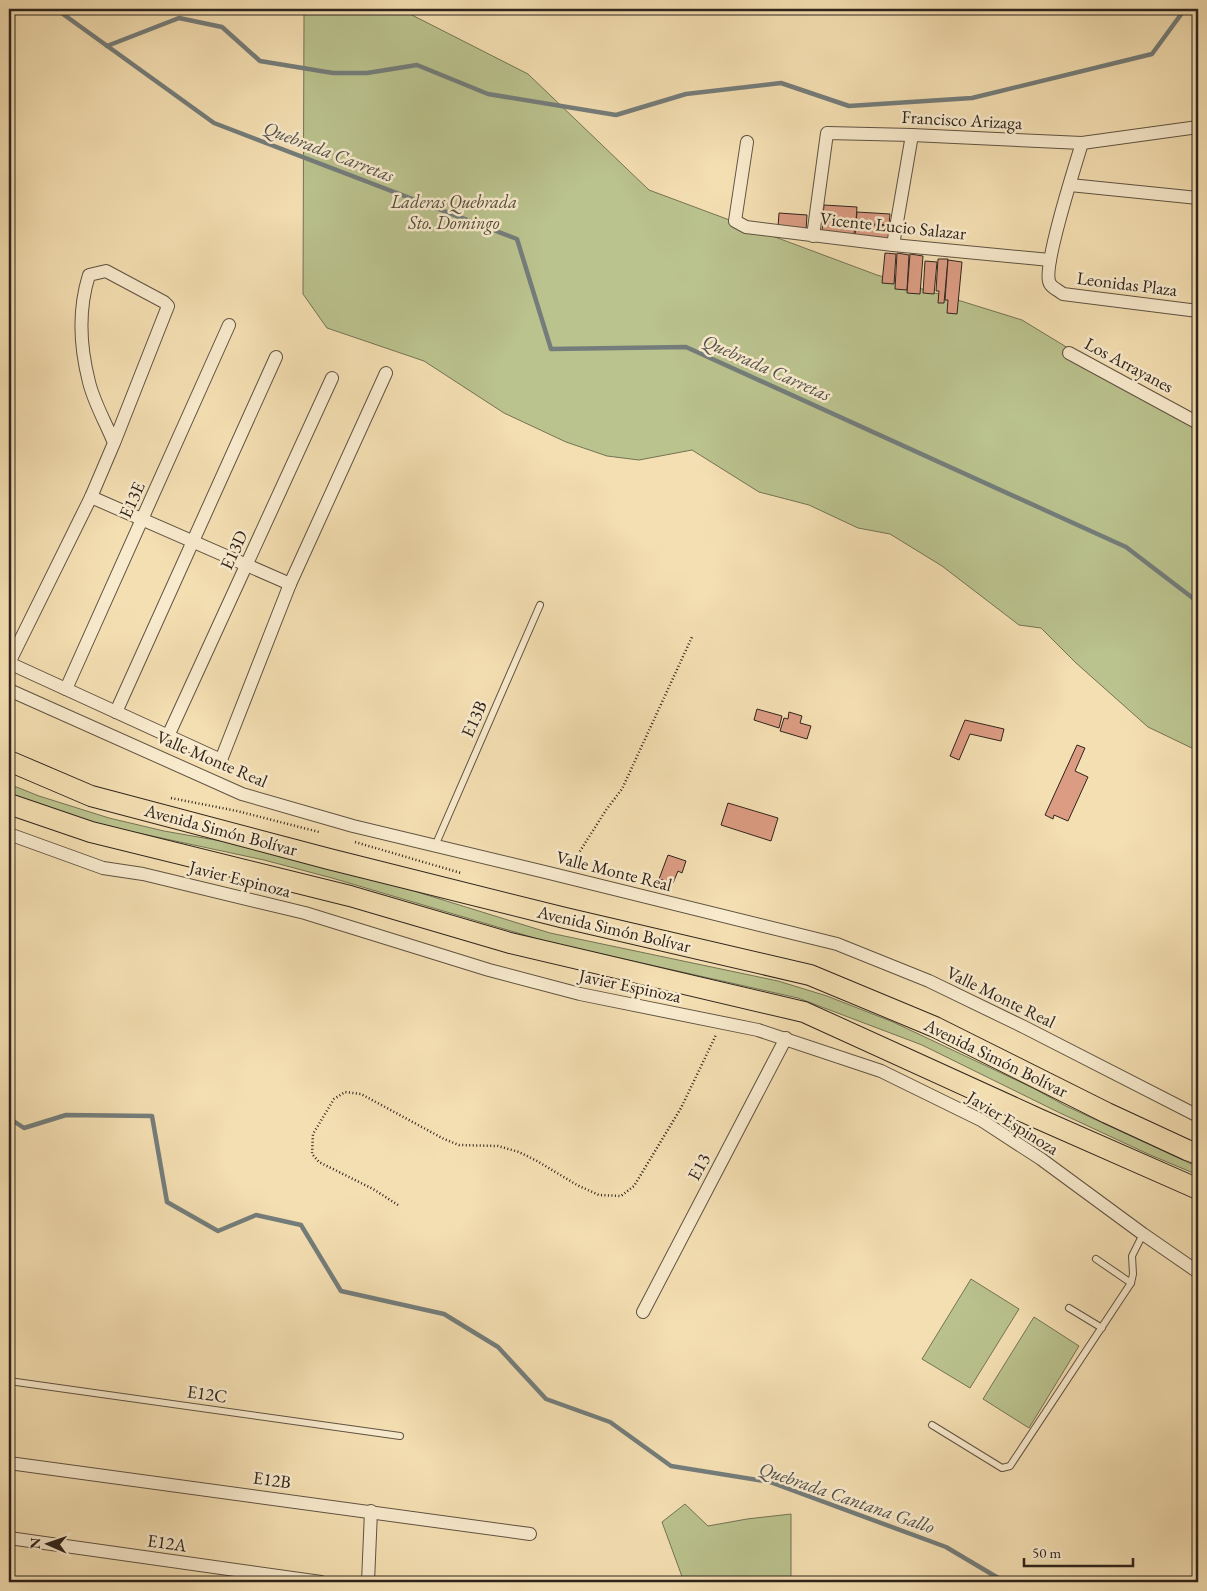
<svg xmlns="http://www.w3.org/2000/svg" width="1207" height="1591" viewBox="0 0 1207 1591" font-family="'EB Garamond',serif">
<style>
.green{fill:#bac28d;stroke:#747355}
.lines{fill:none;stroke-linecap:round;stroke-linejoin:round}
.stream{stroke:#747d7b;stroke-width:4.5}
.building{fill:#dc9c83;stroke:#2f241d}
.service-casing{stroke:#605342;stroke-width:8}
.minor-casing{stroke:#605342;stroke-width:14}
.trunk-casing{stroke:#2f241d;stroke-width:22}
.path{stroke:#2f241d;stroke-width:2.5;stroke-dasharray:1 2.5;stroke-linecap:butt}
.service{stroke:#f8eacd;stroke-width:6}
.minor{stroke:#f8eacd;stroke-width:12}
.trunk{stroke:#f4dfb2;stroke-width:20}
.labels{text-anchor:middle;stroke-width:5;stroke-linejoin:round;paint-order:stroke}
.street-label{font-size:18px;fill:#2f241d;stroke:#f8eacd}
.park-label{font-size:18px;font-style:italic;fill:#524c39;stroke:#f8eacd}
.water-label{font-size:19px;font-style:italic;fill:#52514c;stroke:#f8eacd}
</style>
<rect width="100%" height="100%" fill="#f4dfb2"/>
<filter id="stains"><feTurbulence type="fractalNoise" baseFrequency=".004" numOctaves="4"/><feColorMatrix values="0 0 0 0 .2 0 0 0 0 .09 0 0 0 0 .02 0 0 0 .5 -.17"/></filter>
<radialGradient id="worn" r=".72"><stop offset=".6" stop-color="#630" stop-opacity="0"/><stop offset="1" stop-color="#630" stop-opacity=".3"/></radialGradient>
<!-- green -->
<g class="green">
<polygon points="304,11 406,12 528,74 649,190 877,275 1022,320 1155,401 1198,422 1198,751 1148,727 1076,663 1041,628 1019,625 942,566 890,534 858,528 809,505 759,492 692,450 639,460 607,456 566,442 504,413 424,361 327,328 303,294"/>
<polygon points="9,784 39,796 109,818 164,831 221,841 401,887 550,933 778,981 827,996 893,1022 1033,1088 1066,1106 1198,1167 1198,1175 1148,1154 1060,1113 922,1045 798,998 548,942 332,878 264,860 105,826 72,816 9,793"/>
<polygon points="971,1279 1019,1309 970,1388 922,1359"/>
<polygon points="1034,1317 1079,1346 1029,1428 983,1399"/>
<polygon points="685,1504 708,1526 747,1519 791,1514 791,1576 789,1582 684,1582 662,1522"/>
</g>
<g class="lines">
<!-- stream -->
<g class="stream">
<polyline points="56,9 214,123 517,239 551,349 686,347 1126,547 1198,602"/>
<polyline points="107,46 179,18 222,27 260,61 333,73 367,73 417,65 488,94 616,115 686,94 781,83 849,106 972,98 1152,54 1185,9"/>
<polyline points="9,1118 24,1128 66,1115 152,1116 167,1202 218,1231 256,1215 301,1225 341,1291 444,1314 498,1347 546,1399 610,1422 671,1466 770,1482 946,1547 1005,1582"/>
</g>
</g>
<!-- building -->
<g class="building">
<polygon points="824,205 857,207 856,221 823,218"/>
<polygon points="857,212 890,214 889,225 856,223"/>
<polygon points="779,213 807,215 806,230 778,227"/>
<polygon points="823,219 855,222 854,235 822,232"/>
<polygon points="856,224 890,226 889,241 855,235"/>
<polygon points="885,253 896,254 894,284 882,283"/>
<polygon points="897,253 909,255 907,290 895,289"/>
<polygon points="910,254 923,256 920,294 907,293"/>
<polygon points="938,259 948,259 944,303 938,303 939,291 936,291"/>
<polygon points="948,260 962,262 957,314 947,313 948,300 945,300"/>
<polygon points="925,261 937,262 934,294 923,293"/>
<polygon points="757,709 782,716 779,728 754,720"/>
<polygon points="789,712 802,716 800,723 811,726 807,739 780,731 784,718 788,719"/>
<polygon points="965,720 1004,729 1001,741 970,734 959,760 950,756"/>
<polygon points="1077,745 1085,748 1075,771 1088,777 1068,821 1054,815 1053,819 1045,815"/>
<polygon points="728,803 778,818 771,841 721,825"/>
<polygon points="668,855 686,861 682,873 678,871 673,883 659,879"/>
</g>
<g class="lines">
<defs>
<g id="service">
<polyline points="435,846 540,605"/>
<polyline points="1096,1259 1131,1283"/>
<polyline points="1069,1308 1102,1328"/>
<polyline points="9,1381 400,1436"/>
<polyline points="932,1425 1002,1468 1010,1466 1131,1283 1133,1274 1132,1256 1143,1234"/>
</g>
<g id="minor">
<polyline points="747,142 735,221 746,227 893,245 1050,260"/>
<path d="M1082,143c-7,23 -38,120 -33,138 1,6 9,9 14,13l135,17"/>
<polyline points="1070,185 1198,198"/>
<polyline points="813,236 827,133 912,135 1082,143 1198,127"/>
<polyline points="893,245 912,135"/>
<polyline points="1069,353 1198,423"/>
<path d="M114,443c-8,-20 -20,-40 -25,-61 -9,-35 -11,-72 0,-107l17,-4 58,31 4,4 -54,137 -23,54 -82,166 212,97 69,-176 96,-211"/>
<polyline points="91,497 290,584"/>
<polyline points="66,689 229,325"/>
<polyline points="9,690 242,794 353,826 549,873 837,944 929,981 1024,1027 1198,1116"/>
<polyline points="116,712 276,357"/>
<polyline points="168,736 332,378"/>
<polyline points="9,834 103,868 143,874 305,913 489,970 580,994 758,1030 881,1071 981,1120 1041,1159 1143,1234 1198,1272"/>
<polyline points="643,1312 786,1038"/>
<polyline points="9,1463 530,1534"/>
<polyline points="9,1538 321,1582"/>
<polyline points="368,1582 371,1511"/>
</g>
<g id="trunk">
<polyline points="9,761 91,796 329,859 565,918 810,975 935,1027 1107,1113 1187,1150 1198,1154"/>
<polyline points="9,804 91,832 350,896 510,943 804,1012 1039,1119 1198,1189"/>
</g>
</defs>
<!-- service casing -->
<use href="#service" class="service-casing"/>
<!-- minor casing -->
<use href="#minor" class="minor-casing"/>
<!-- trunk casing -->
<use href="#trunk" class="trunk-casing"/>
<!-- path -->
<g class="path">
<polyline points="171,798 237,811 319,832"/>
<polyline points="355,842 461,873"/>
<polyline points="572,867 575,859 606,810 622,789 692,637"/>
<polyline points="398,1205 373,1189 319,1162 312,1154 313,1134 334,1099 345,1092 361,1094 444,1139 459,1145 498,1146 519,1152 537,1161 577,1185 599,1195 621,1196 634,1186 681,1108 716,1035"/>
<polyline points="10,1552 12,1582"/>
</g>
<!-- service -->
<use href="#service" class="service"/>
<!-- minor -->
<use href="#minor" class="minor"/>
<!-- trunk -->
<use href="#trunk" class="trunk"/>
</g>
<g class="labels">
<!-- street labels -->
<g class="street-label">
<text transform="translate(962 120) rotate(3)" y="6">Francisco Arizaga</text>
<text transform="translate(893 226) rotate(6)" y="6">Vicente Lucio Salazar</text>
<text transform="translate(1127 284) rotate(7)" y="6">Leonidas Plaza</text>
<text transform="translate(1129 365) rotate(28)" y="6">Los Arrayanes</text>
<text transform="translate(132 500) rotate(-66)" y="6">E13E</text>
<text transform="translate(234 550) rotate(-65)" y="6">E13D</text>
<text transform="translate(474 719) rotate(-66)" y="6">E13B</text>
<text transform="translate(212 759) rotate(23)" y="6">Valle Monte Real</text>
<text transform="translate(221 830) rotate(15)" y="6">Avenida Simón Bolívar</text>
<text transform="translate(614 871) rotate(14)" y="6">Valle Monte Real</text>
<text transform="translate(240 879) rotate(14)" y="6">Javier Espinoza</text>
<text transform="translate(614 929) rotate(13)" y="6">Avenida Simón Bolívar</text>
<text transform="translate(630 986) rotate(12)" y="6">Javier Espinoza</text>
<text transform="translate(1001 997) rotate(26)" y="6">Valle Monte Real</text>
<text transform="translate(996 1058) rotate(26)" y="6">Avenida Simón Bolívar</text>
<text transform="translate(1013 1123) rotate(32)" y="6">Javier Espinoza</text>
<text transform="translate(699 1167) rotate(-62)" y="6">E13</text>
<text transform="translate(207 1394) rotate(8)" y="6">E12C</text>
<text transform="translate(272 1480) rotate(8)" y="6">E12B</text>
<text transform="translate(167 1543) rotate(8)" y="6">E12A</text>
</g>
<!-- park labels -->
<g class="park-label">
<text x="454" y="208">Laderas Quebrada<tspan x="454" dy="21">Sto. Domingo</tspan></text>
</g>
<!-- water labels -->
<g class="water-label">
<text transform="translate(329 151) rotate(21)" y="7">Quebrada Carretas</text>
<text transform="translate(767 367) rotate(24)" y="7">Quebrada Carretas</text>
<text transform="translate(847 1497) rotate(19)" y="7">Quebrada Cantana Gallo</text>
</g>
</g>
<!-- margin -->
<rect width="1207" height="1591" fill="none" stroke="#f4dfb2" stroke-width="30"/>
<rect x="10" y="10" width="1187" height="1571" fill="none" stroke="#2f241d" stroke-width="2.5"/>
<rect x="15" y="15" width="1177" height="1561" fill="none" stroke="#2f241d"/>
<!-- north arrow -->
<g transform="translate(48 1544) rotate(272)" stroke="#f8eacd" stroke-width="4" paint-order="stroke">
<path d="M0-4L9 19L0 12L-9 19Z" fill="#2f241d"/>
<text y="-8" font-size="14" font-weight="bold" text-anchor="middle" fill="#2f241d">N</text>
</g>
<!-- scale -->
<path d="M1024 1558v8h109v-8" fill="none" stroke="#2f241d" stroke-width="2.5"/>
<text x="1032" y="1558" font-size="15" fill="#2f241d" stroke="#f8eacd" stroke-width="4" paint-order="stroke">50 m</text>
<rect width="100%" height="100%" filter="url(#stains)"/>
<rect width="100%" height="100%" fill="url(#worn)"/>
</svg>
